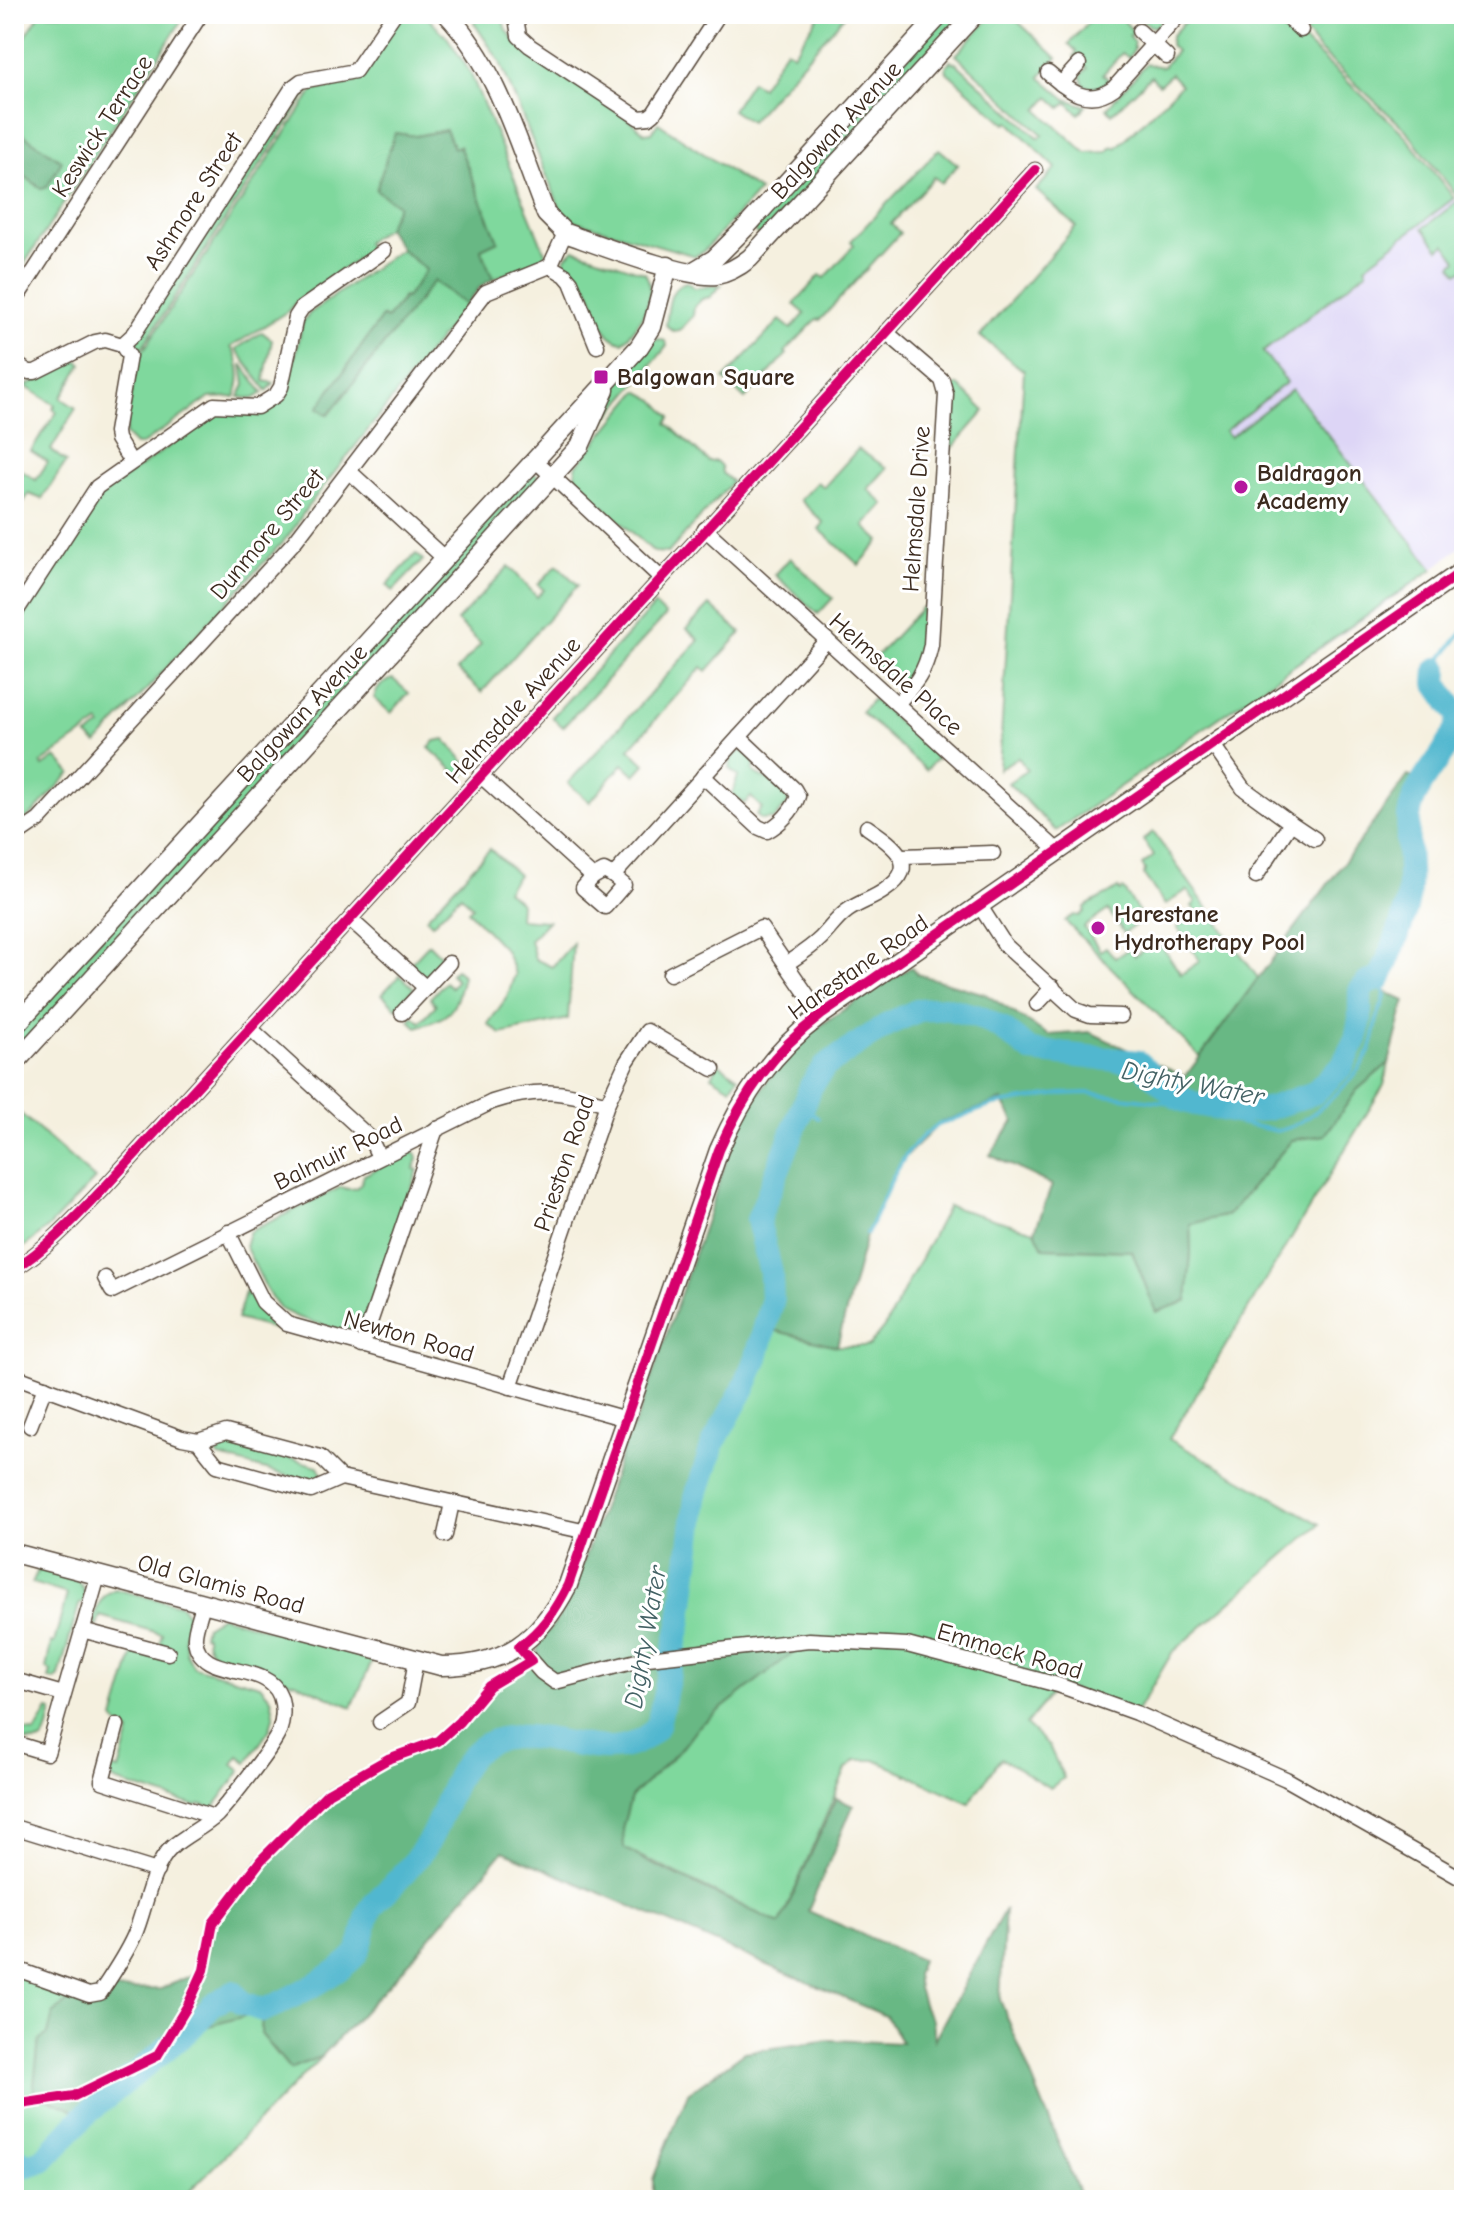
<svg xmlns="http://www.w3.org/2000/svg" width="1478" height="2214" viewBox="0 0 1478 2214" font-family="'Comic Neue',sans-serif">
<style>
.built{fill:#ddd5f6}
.green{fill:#7fd89d;stroke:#5d815e;stroke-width:2}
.forest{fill:#67b884;stroke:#517151;stroke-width:2}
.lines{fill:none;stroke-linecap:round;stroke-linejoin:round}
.stream{stroke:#51b7cf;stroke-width:4}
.river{stroke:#51b7cf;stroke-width:24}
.minor-casing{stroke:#57483b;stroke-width:17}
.tertiary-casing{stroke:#57483b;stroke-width:21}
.minor{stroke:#fff;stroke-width:14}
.tertiary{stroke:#fff;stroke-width:18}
.cycleway-casing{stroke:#fff;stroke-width:15}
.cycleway{stroke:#d6006c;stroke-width:10}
.poi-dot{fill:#b5179e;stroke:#fff;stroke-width:3}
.labels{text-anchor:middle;stroke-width:6;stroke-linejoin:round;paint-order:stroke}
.street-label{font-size:24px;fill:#3b2a1e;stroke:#fff}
.poi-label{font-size:24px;font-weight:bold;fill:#3b2a1e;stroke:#fff;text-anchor:start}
.water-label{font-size:26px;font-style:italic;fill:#446265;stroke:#fff}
</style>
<rect width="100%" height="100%" fill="#fff"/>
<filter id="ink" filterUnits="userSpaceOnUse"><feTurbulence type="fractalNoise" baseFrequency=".0125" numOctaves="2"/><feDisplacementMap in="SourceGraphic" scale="16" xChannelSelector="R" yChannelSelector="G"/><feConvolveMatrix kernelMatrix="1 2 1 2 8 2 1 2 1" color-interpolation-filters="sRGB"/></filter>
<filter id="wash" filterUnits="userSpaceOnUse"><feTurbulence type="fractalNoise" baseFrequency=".006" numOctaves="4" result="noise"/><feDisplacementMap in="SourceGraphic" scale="32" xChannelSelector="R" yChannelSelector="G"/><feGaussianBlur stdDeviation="1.8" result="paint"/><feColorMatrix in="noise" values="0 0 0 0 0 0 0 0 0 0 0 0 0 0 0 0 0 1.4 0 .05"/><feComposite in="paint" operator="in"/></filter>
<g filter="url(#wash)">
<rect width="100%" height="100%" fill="#f5f0df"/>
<!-- built -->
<polygon class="built" points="1437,176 1464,211 1464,544 1413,585 1056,831 1008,783 1027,770 1018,757 999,769 1020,433"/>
<!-- green -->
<g class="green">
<polygon points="40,14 186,14 14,280 14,54"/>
<path d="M401,14h23l23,23 23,35 77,185 -54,22 -13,-30 18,-8 -39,-95 -5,2 -8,-18 -30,6 -21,-3 4,72 -12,23 -21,14 3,9 -72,50 -9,10 -57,36c10,16 12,32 4,50l-26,1 -68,47h-6l-10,-10 12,-75 176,-269 43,-9z"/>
<polygon points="473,14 501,14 505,27 515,41 625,116 645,133 652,132 658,123 759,191 703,252 695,256 564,218 500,62 474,23 475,17"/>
<polygon points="820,14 846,14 750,122 732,110 751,81 761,87 786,49 793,54"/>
<polygon points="946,14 969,14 760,237 753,229"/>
<polygon points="993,14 1010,14 1057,58 1040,77 1066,99 1086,106 1079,114 1067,102 1061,108 1049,97 1038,110 1086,153 1107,152 1113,146 1116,148 1181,85 1171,74 1159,85 1151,76 1112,114 1107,108 1146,64 1163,67 1176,51 1170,45 1171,36 1192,14 1269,14 1280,24 1283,22 1402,132 1454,198 1365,266 1367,271 1263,352 1287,382 1225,431 1230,437 1292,389 1433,569 1056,831 1008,783 1027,770 1018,757 999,769 1024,371 980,336 1076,226 1036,190 1056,168 1009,122 1006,124 947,72 946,66 950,61 956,63 1039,138 1043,135 956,55"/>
<polygon points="1086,14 1118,14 1134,32 1129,36 1134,42 1134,49 1129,58 1122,53 1103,74 1109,80 1100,88 1084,86 1081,76 1087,68 1074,56 1077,52 1069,44 1091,19"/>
<polygon points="1133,14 1168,14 1155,27 1150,26 1144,21 1142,22"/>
<polygon points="1292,14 1464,14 1464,205 1405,129 1319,50"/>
<polygon points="313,84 134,360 137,339 299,88"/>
<polygon points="939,149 958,165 941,183 934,177 891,224 900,233 820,320 817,319 785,352 787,354 745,399 724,379 780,320 791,329 805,314 794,304 820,275 825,278 854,245 851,241"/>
<polygon points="1457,202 1464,211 1464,269 1458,273 1452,265 1457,260 1445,244 1439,249 1423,228"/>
<polygon points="401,249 427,270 406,299 403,297 386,320 383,317 329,415 434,280 466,305 306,509 291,533 114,725 97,744 87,736 101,726 99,723 41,763 43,766 56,757 71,773 33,813 14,826 14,631 104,492 218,412 259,415 286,397 303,321 310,313"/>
<path d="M574,249l71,24c14,22 -6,53 -22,69 -25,-4 -24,-37 -36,-56 -5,-8 -15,-15 -23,-22l2,-7z"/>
<path d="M686,282l9,6 26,-3 -11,12 -8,2 -8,8 -1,9 -13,14 -7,1 -7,-6c3,-18 1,-36 20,-43z"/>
<polygon points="262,332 272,340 264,381 274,383 267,391 236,349"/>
<polygon points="660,339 665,341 667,346 600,427 597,425 613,387 653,340"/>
<polygon points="77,360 82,364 61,398 76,408 51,450 66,462 42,499 29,494 14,516 14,478 19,469 36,480 48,462 31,451 57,412 53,409 55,405 25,386"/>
<polygon points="242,364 263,393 253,399 239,397 245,385"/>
<polygon points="958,385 985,411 951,450 954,386"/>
<polygon points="638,391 655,400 671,417 667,423 709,462 716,461 721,466 722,473 732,482 668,553 654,552 585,490 576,477 576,466"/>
<polygon points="858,449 887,468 868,489 884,504 864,526 880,541 859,565 819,529 824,523 800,500 817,482 824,487"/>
<polygon points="533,472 539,477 540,483 14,1058 14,1032"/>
<polygon points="416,554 423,560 393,591 387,585"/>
<polygon points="790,558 833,598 818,614 775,575"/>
<polygon points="557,565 578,585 482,692 457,670 481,644 457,621 509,566 537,597 544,590 538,585"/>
<polygon points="655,605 666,615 563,727 552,717"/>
<polygon points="710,605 741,633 707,671 702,667 629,749 645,764 635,775 623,764 590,802 568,783 699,640 687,629"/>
<path d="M922,607h3c-2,27 -2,51 -19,73l-17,-1 -18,-17z"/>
<path d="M393,679l16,14 -18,20 -17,-15c3,-11 9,-16 19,-19z"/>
<polygon points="873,699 937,758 926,770 861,712"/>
<polygon points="445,739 470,768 462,778 429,748 435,741"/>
<path d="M739,751l8,1 7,7v13c11,10 23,8 33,18l1,14 -14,15 -13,1 -5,-5 6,-7 -11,-11 -7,7 -12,-10 6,-18 -8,-7 1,-10z"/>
<path d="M1153,832l105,146 -58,79 -135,-136 9,-6 5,1 5,-4 1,-5c11,-8 22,-11 33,-19l2,3 3,-2 21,30 -20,14 -16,-23 -24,17 16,24 6,-4 9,11 15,-10 5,8 22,-16 24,34 19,-13 -23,-34 20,-14 -5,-7 4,-4 -9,-12 -22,15 -21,-30 1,-5 -3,-5 12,-9 -11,-16z"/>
<polygon points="490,849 518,875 506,890 520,902 519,919 548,921 530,940 535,959 552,967 573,943 568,1019 501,1034 488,1024 507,997 515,974 505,950 468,911 473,907 461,895 432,924 426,918"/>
<polygon points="429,944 443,958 425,977 411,963"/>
<path d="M456,969l7,7c-9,36 -10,40 -46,51l-8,-7 4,-4 7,6 16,-17 -6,-7 15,-16 6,5 6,-7 -6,-6z"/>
<polygon points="400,975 414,988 396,1008 382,994"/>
<polygon points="1389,1063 1384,1085 1169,1439 1320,1524 1172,1653 1136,1713 1058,1685 1026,1725 1049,1746 1064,1778 1050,1788 1001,1758 969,1803 875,1760 856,1760 846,1769 780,1924 623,1848 623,1825 631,1797 682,1748 698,1727 807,1641 675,1655 690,1533 756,1360 765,1328 837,1346 869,1346 886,1325 948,1206 1035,1231 1044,1248 1132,1251 1156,1312 1187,1301 1191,1252 1190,1224 1228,1215 1292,1140 1325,1135 1357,1090"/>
<polygon points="719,1064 738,1077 731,1088 711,1076"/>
<polygon points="14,1108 95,1179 48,1228 14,1255"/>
<path d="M411,1152l5,1 2,4 -4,12 4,1 -53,153 -11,1 -9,8 -48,-15 -15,-7 -11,-12 -26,-52 4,-14 92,-45c12,5 20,1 23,-12z"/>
<polygon points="246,1289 258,1310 278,1330 237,1319"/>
<polygon points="224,1440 318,1466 323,1476 313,1483 219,1457 214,1447"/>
<path d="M39,1568c20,5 49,7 45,33l-5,4 -20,71 -4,4 -6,-1 2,-8 -5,-2 5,-26h3l13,-49 -35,-11z"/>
<path d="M115,1589l65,16 10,11 -1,12 -5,7 2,18 8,14 66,18 11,13 3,15 -4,16 -23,33 -8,-6 -6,8 8,6 -28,38 -13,-4 -4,2 -81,-25 -5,-5v-8l9,2 11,-38 -8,-3 -8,-10 20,-68 34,9 4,-11 -13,-4 3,-11 -62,-18 -3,10 -4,-3c4,-17 6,-26 22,-34z"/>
<path d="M221,1616l152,43 -21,48 -57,-25c-13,0 -17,-8 -28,-12 -20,-7 -62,-5 -61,-34l-3,-1 2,-9z"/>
<path d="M48,1710l4,1c-7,30 -5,37 -38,27v-10l21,5z"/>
<polygon points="14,1974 73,1997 53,2014 85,2115 188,2031 263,2010 261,2034 290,2069 322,2056 181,2200 14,2200"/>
</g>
<!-- forest -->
<g class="forest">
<polygon points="14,128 62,161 47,187 42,189 14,168"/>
<polygon points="446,130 454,148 459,146 498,241 481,249 493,279 481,286 466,305 434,281 328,415 318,408 382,317 387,319 404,297 406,298 426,270 401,249 387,228 398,205 376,190 395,133 416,136"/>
<path d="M1408,776l14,6 -11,24 -4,96 -40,81 38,18 -16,62 -32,27 -32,45 -33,5 -64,75 -38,9 1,28 -4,49 -31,11 -24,-61 -89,-3 -8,-17 17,-46 -62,-30 24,-34 -12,-21 -61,22 -39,38 -35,72 -30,114 -72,-18 -75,205 -15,122 134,-15 -111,87 -16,21 -51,49 -8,28 1,23 26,15 130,61 56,-126 17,8 -45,105 113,49 -5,15 2,13 6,19 8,13 2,20 71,-131 -5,91 82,200h-429v-21l35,-86 57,-41 85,-12 72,3 -16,-27 -383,-165 -100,118 -81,87 -32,13 -29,-35 1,-23 -74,21 -103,83 -52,-22 6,-53 9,-6 5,-20 20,-17 36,-7 52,-1 43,-19 9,-47 18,-27 30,-36 67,-67 60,-34 50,-18 21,-19 30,-36 48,-30 1,-12 20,-25 14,-26 53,-150 14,-29 95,-275c16,-32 33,-63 58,-89 32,-32 81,-58 119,-83l6,7 68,20 63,41 42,-3 95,45z"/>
</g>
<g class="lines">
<!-- stream -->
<g class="stream">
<polyline points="1437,669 1440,660 1464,630"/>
<polyline points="803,1107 818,1118"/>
<path d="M867,1234l25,-55 15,-26 17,-18 14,-10 55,-20 67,-11 27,-1 77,9 19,9 94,20c32,-6 80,-52 93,-81 4,-10 5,-21 7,-31 5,-19 13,-19 3,-40"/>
</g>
<!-- river -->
<path class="river" d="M14,2156l14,9 15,-5 42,-45 103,-84 24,-25 21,-14 9,11 21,7c18,-6 84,-41 93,-56 9,-14 7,-31 15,-46 5,-8 14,-15 21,-22 14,-14 28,-30 38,-47 16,-28 25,-77 55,-94 54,-30 130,35 173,-20l23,-106 15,-122 17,-53 32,-58 11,-26 16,-58 -1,-29 -13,-53 53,-134 14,-20 65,-43 29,-13 26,-2 35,9 24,13 27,21 107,11 35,31 22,11 48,7 24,-2 47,-16 28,-27 14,-27 4,-20v-28l7,-8 13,-4c10,-25 22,-50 27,-76 7,-32 -5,-68 5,-99 11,-32 39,-53 48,-86l-24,-35 1,-14"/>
</g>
</g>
<g filter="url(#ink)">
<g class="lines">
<defs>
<g id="minor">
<polyline points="1284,14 1301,30"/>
<polyline points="516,18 519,36 530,46 639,118 649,117 654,113 719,14"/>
<polyline points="1139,31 1167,57"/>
<path d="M1048,73c21,18 40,34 66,15l66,-74"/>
<polyline points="1061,84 1079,64"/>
<polyline points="565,233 550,266 565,275 571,282 597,346"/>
<polyline points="14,302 201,14"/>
<path d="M886,332l56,48 4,14 -15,251c-6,28 -15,38 -34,59"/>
<polyline points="14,363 29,372 35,372 95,342 105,340 122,345"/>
<polyline points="14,383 14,382"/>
<polyline points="534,459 661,578"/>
<polyline points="131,462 117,439 116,432 129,356 122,345 134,334 293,87 301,81 355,71 394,14"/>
<polyline points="349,471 444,558"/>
<polyline points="705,529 1058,851"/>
<polyline points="14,615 97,487 214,405 257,407 276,395 281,387 296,317 302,308 384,251"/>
<polyline points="1213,745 1243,788 1291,823 1256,876"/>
<polyline points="480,775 593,877 604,871 613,876 827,640"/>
<path d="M703,776l55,51 9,4c13,-7 26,-20 31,-35l-4,-7 -55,-52"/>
<polyline points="1291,823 1315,839"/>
<polyline points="14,837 39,820 295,541 486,292 550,266"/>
<polyline points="903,856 993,853"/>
<polyline points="593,877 583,888 605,907 624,885 613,876"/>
<polyline points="980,906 1005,945 1076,1010 1090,1015 1121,1016"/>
<polyline points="350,919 426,988"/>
<path d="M786,964c12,-8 25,-16 35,-26 9,-9 16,-20 26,-27 12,-9 26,-12 38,-21 39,-26 5,-47 -18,-63"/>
<polyline points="670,974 761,928 821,1015"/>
<polyline points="1037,1004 1053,987"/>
<polyline points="402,1013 449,963"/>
<polyline points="250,1028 370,1138 379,1157"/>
<polyline points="228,1232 263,1302 287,1324 626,1419"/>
<path d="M14,1269c35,-22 62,-52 91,-82l930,-1017"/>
<path d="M105,1278l7,13 380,-189c43,-15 72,-11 115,2"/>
<polyline points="362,1346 436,1129"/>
<polyline points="14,1376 182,1438 198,1441 226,1432 320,1457 341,1478 311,1491 217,1465 198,1441"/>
<polyline points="510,1387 607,1104 626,1063 647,1031 713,1069"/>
<polyline points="30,1426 45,1387"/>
<polyline points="341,1478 587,1532"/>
<polyline points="445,1535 452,1503"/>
<polyline points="82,1630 168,1653"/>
<polyline points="519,1647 541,1672 555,1682 648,1658 809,1640 907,1645 1058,1685 1136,1713 1286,1779 1464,1880"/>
<polyline points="14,1680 63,1694"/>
<polyline points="380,1722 408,1703 416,1660"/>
<polyline points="117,1725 102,1781 214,1817"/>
<polyline points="14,1743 47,1753 98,1576"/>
<polyline points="14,1827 157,1871"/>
<path d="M14,1968l75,27 11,-2c12,-18 25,-37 34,-57 12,-27 16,-68 38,-89 14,-12 32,-20 45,-32 12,-13 56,-68 62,-83 4,-11 5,-25 1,-36 -14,-37 -81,-14 -85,-57 -1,-10 6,-25 8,-35"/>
</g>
<g id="tertiary">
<path d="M447,14c51,54 72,132 99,200l19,19c32,11 122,46 151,42 13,-2 24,-9 34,-17l225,-244"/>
<polyline points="692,272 714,259 746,227 941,14"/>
<polyline points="14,1027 639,347 652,327 668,266"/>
<polyline points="14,1064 580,446 605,390"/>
<path d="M14,1553l427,113c64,0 98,-25 127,-81l151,-435c24,-55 54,-99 102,-135l643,-445"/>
</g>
</defs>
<!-- minor casing -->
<use href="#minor" class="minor-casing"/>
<!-- tertiary casing -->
<use href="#tertiary" class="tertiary-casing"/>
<!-- minor -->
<use href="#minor" class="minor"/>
<!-- tertiary -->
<use href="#tertiary" class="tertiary"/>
<defs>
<g id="cycleway">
<path d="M14,1269c35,-22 62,-52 91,-82l930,-1017"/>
<path d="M14,2105l60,-9 83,-40 31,-51 16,-35 9,-47 48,-63 67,-67 60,-34 50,-18 21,-19 30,-36 42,-25 -12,-14c23,-17 36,-36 49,-62l151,-435c24,-55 54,-99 102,-135l643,-445"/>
</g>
</defs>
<!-- cycleway casing -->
<use href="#cycleway" class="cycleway-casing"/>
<!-- cycleway -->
<use href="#cycleway" class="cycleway"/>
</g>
</g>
<!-- markers -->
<g class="poi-dot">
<rect x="593" y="369" width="16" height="16" rx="4"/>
<circle cx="1241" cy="487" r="8"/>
<circle cx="1098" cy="928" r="8"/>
</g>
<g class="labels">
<!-- street labels -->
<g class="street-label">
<text transform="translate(102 126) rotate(-57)" y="8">Keswick Terrace</text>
<text transform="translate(836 130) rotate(-47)" y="8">Balgowan Avenue</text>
<text transform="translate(193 201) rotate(-57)" y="8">Ashmore Street</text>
<text transform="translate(916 509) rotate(-86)" y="8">Helmsdale Drive</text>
<text transform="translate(267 534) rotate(-50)" y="8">Dunmore Street</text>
<text transform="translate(896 674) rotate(42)" y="8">Helmsdale Place</text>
<text transform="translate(513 710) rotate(-48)" y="8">Helmsdale Avenue</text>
<text transform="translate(302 713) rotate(-47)" y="8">Balgowan Avenue</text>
<text transform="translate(858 967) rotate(-35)" y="8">Harestane Road</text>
<text transform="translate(338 1153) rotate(-26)" y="8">Balmuir Road</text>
<text transform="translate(564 1163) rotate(-71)" y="8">Prieston Road</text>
<text transform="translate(409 1336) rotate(16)" y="8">Newton Road</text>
<text transform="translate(221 1584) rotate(15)" y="8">Old Glamis Road</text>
<text transform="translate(1010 1651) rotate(16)" y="8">Emmock Road</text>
</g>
<!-- poi labels -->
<g class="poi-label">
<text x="617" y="385">Balgowan Square</text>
<text x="1257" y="481">Baldragon<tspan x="1257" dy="28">Academy</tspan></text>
<text x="1114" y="922">Harestane<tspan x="1114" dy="28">Hydrotherapy Pool</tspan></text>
</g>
<!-- water labels -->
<g class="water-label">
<text transform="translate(1193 1083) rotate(11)" y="9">Dighty Water</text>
<text transform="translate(645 1637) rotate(-80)" y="9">Dighty Water</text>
</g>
</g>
<!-- margin -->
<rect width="1478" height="2214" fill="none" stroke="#fff" stroke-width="48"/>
</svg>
